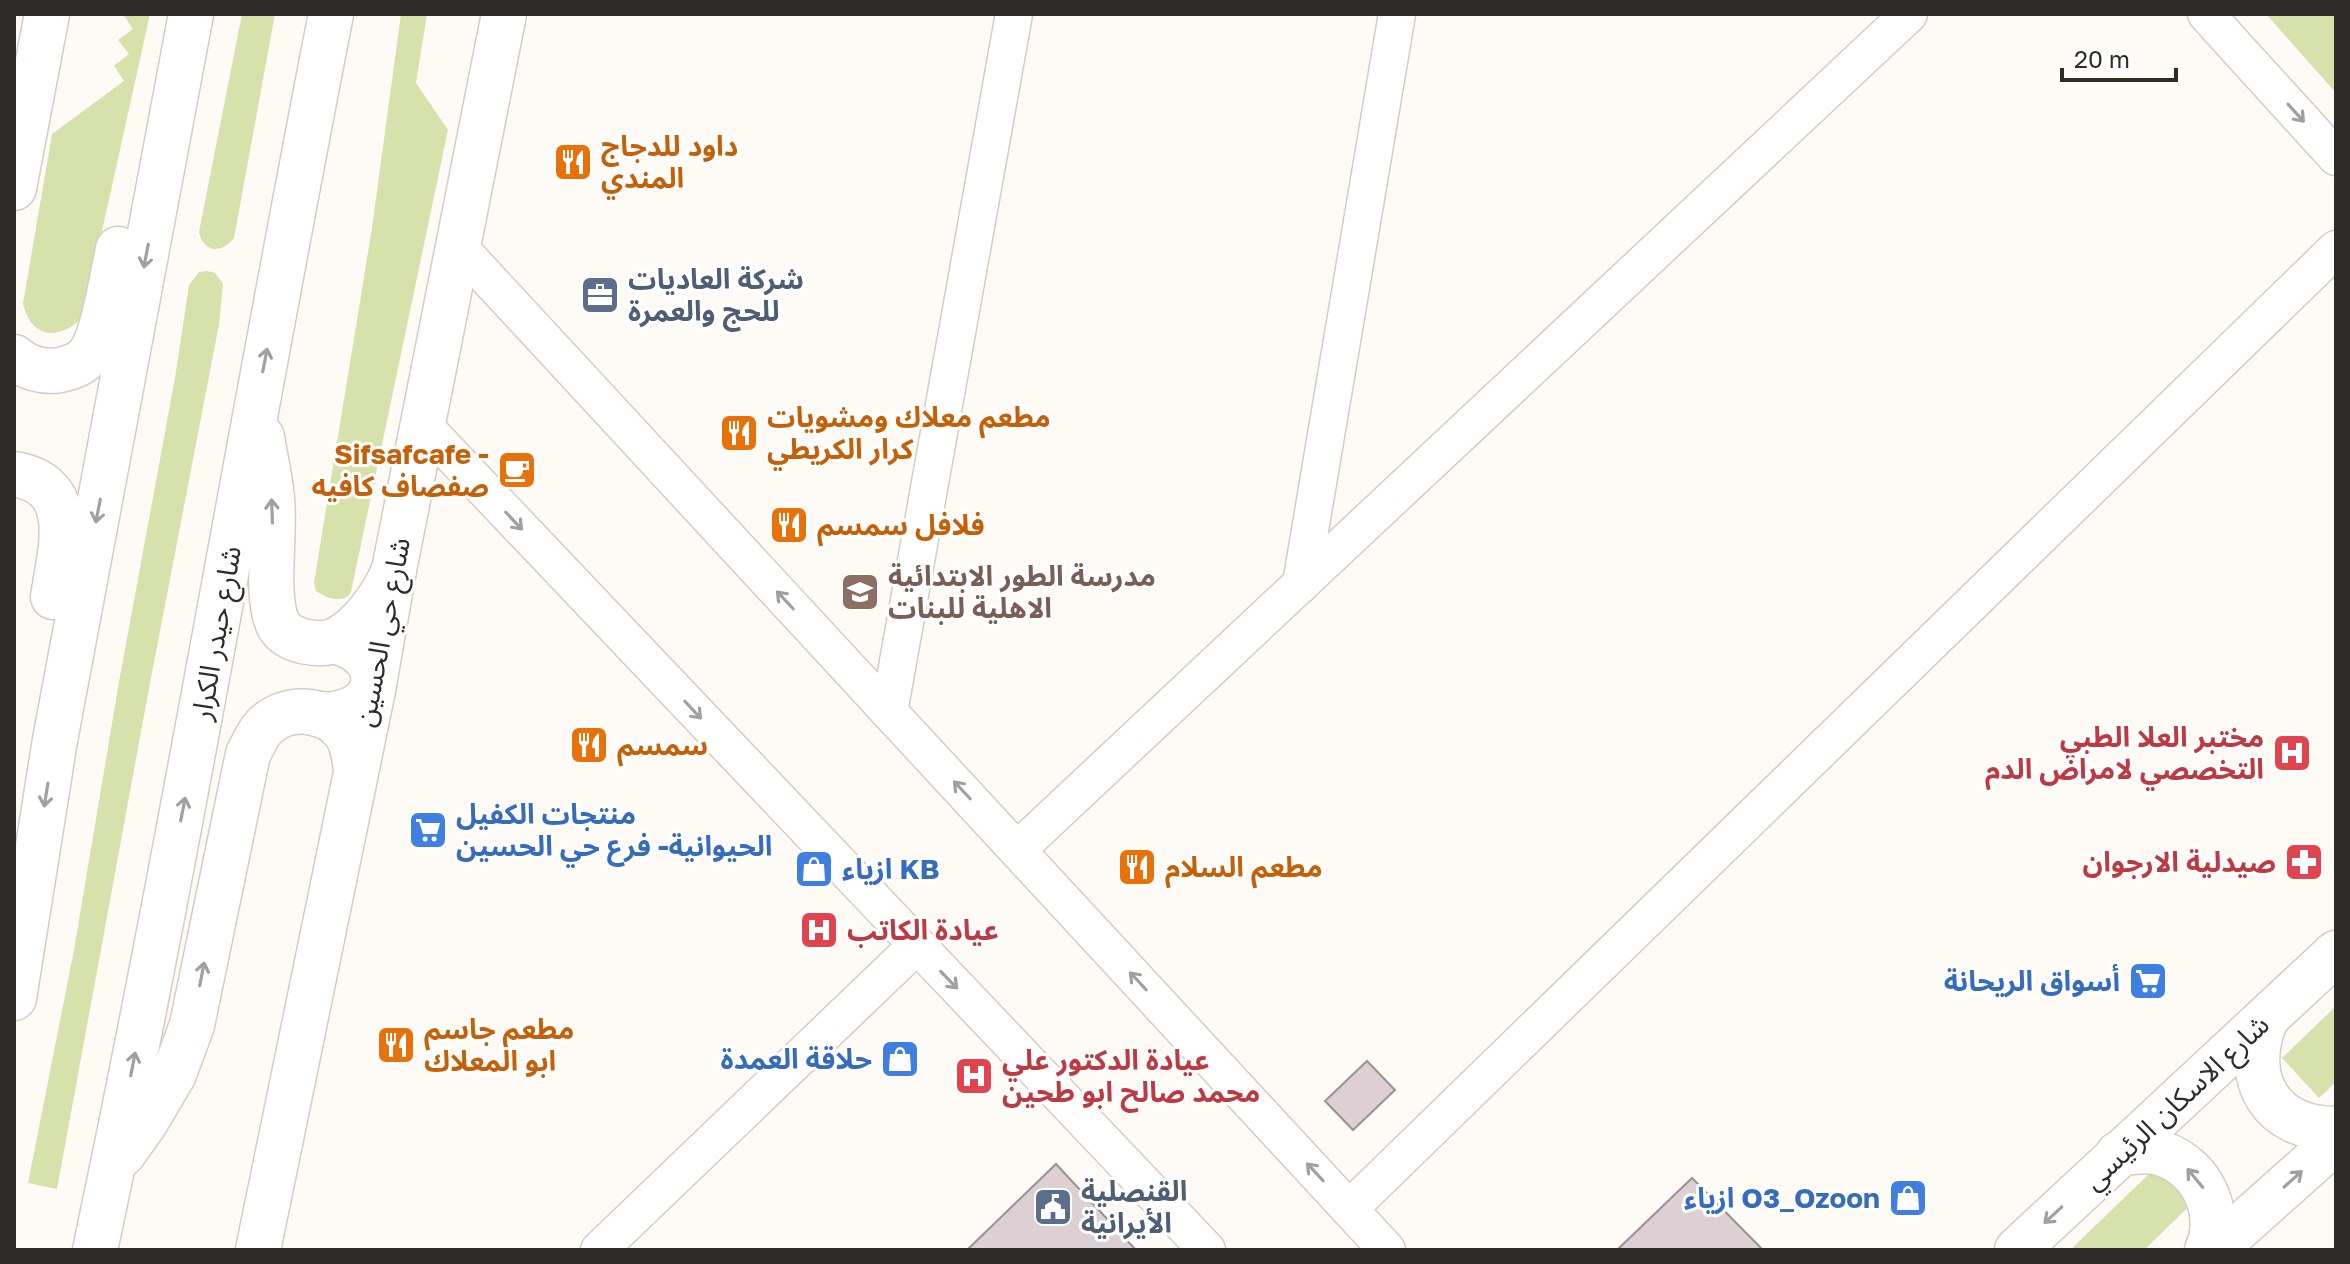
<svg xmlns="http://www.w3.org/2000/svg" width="2350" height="1264" viewBox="0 0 2350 1264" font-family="'Golos Text','Noto Sans Arabic',sans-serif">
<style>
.green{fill:#d6e1ab}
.building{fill:#ddd0d4;stroke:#9d9094;stroke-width:2}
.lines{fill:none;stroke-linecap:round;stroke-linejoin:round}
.minor-casing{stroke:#d7ccc4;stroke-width:39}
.secondary-casing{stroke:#d7ccc4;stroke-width:47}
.primary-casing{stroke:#d7ccc4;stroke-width:47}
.trunk-casing{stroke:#d7ccc4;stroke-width:47}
.minor{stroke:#fff;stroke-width:36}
.secondary{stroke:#fff;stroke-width:44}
.primary{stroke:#fff;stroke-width:44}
.trunk{stroke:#fff;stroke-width:44}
.oneway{stroke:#a1a09e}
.labels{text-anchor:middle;stroke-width:6;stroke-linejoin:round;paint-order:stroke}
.food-label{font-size:28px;font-weight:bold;fill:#c56008;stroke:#fff;text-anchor:start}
.service-label{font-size:28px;font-weight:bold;fill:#4e5e75;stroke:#fff;text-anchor:start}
.education-label{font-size:28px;font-weight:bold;fill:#785e54;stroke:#fff;text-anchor:start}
.street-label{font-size:28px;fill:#2f2b28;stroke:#fff}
.health-label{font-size:28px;font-weight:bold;fill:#be3a42;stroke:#fff;text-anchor:end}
.shop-label{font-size:28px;font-weight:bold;fill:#366cbe;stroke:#fff;text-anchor:end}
</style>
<rect width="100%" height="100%" fill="#fefaf6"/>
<!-- green -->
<g class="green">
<path d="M123,14h27l-67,303c-23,23 -51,23 -60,-13l29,-170 72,-53 -10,-15 15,-12 -11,-14 15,-11z"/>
<path d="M242,14h33l-41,224c-12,15 -30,16 -35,-6z"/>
<path d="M401,14h26l-11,69 32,47 -97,462 -3,4c-10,7 -23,1 -32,-5l-2,-8 58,-355z"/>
<polygon points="2266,14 2336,14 2336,93"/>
<polygon points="207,271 215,273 223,284 219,324 147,699 57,1189 28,1183 74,950 119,682 175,378 189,285 199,272"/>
<polygon points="2336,1006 2336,1082 2319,1098 2282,1058"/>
<polygon points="2172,1152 2207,1189 2144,1250 2070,1250"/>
</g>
<!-- building -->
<g class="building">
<polygon points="1367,1061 1395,1090 1353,1130 1325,1101"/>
<polygon points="1056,1164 1136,1250 967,1250"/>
<polygon points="1692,1178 1763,1250 1617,1250"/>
</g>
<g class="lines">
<defs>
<g id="minor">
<polyline points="2206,14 2336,157"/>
<polyline points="457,245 1387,1250"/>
<polyline points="422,424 1207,1250"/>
<polyline points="1301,584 1397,14"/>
<polyline points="889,712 1014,14"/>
<polyline points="1017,850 1909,14"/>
<polyline points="1349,1209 2336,249"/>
<polyline points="599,1250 916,946"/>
</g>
<g id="secondary">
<polyline points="14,188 47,14"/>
<polyline points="258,1250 373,690 394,570 504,14"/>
</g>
<g id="primary">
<path d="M2265,1021c-23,59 6,108 71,108"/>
<path d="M2118,1154c13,-2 24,-4 37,-2 43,8 70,58 52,98"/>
<polyline points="2017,1250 2336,953"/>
<polyline points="2214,1250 2336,1141"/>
</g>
<g id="trunk">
<path d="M14,357c13,11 29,16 46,13 10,-2 21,-6 28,-14 16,-19 24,-81 30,-107"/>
<path d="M262,437c3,20 8,40 10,61 4,34 -8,101 7,128 10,16 41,21 57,14 25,-12 48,-45 58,-70"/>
<path d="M14,474c67,11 46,76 39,123"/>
<path d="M317,714c62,6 80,-56 18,-73"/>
<polyline points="14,998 55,740 191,14"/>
<path d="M123,1154l22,-31 29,-49 18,-49 56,-271c5,-8 9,-20 16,-27 22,-23 64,-20 82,7 7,10 8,23 10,35"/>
<path d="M95,1250c87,-410 155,-824 236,-1236"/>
</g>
</defs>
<!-- minor casing -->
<use href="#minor" class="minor-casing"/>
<!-- secondary casing -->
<use href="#secondary" class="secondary-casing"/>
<!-- primary casing -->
<use href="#primary" class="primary-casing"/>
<!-- trunk casing -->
<use href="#trunk" class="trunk-casing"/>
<!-- minor -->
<use href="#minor" class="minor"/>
<!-- secondary -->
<use href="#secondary" class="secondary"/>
<!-- primary -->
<use href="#primary" class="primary"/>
<!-- trunk -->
<use href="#trunk" class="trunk"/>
</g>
<!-- one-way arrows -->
<defs><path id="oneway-shaft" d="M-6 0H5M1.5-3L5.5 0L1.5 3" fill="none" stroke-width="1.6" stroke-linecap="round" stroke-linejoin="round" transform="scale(2)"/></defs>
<g class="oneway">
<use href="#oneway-shaft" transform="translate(2296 113) rotate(48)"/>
<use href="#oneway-shaft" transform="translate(146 256) rotate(101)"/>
<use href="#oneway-shaft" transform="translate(265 360) rotate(-79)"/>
<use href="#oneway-shaft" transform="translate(98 511) rotate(101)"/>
<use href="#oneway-shaft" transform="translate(272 511) rotate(-92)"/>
<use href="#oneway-shaft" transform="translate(514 521) rotate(47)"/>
<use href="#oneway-shaft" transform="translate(785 600) rotate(-133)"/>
<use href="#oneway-shaft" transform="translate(693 710) rotate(47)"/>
<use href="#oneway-shaft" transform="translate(962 790) rotate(-133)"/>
<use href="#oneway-shaft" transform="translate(46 795) rotate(99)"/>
<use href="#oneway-shaft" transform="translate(183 809) rotate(-79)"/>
<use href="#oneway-shaft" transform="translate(202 974) rotate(-79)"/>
<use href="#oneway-shaft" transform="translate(949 980) rotate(46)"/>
<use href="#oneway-shaft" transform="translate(1138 981) rotate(-133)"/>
<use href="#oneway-shaft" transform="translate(133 1064) rotate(-79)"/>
<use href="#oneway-shaft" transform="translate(1315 1172) rotate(-133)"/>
<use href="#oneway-shaft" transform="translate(2195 1178) rotate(-130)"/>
<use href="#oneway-shaft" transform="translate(2293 1179) rotate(-42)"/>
<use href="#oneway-shaft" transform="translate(2053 1215) rotate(137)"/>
</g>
<!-- icons -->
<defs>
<symbol id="restaurant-square" viewBox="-11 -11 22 22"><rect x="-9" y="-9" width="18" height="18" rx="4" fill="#e8710a" stroke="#fff"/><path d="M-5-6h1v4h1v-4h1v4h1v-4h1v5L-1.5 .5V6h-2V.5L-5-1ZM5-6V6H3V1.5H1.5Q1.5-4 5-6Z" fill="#fff"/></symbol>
<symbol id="office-square" viewBox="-11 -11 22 22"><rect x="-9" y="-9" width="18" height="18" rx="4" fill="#5c6f8a" stroke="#fff"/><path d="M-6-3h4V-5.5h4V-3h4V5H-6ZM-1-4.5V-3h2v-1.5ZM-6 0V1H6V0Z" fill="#fff"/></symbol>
<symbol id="cafe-square" viewBox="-11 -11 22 22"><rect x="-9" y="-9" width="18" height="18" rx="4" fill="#e8710a" stroke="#fff"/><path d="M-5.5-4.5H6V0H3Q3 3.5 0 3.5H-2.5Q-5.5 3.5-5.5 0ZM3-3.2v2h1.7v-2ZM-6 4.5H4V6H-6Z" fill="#fff"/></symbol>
<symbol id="school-square" viewBox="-11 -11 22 22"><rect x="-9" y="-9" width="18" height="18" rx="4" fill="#8d6e63" stroke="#fff"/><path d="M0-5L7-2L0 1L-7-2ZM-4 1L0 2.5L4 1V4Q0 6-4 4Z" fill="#fff"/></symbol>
<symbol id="hospital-square" viewBox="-11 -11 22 22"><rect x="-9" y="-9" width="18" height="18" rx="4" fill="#e0444e" stroke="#fff"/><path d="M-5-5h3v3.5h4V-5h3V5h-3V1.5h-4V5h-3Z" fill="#fff"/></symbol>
<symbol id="supermarket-square" viewBox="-11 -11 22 22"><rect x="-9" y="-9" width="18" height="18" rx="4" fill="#3f7fe0" stroke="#fff"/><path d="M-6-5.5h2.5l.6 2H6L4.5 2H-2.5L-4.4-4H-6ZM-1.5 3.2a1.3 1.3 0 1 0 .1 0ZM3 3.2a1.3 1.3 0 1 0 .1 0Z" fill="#fff"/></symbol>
<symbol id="pharmacy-square" viewBox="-11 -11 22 22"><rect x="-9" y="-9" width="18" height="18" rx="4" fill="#e0444e" stroke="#fff"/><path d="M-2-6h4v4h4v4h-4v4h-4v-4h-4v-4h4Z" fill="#fff"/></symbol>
<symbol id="shop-square" viewBox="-11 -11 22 22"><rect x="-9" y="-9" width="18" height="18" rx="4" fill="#3f7fe0" stroke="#fff"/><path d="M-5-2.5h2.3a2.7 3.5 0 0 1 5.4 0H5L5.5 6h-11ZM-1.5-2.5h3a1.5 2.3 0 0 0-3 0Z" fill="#fff"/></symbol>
<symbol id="civic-square" viewBox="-11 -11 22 22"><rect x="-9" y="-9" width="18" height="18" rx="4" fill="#5c6f8a" stroke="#fff"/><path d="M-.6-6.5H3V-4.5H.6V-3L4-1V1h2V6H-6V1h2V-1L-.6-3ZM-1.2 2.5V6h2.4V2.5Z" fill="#fff"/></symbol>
</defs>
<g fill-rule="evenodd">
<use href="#restaurant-square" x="551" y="140" width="44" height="44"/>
<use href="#office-square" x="578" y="273" width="44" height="44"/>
<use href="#restaurant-square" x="717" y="411" width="44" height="44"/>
<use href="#cafe-square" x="495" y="448" width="44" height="44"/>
<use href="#restaurant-square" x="767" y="503" width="44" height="44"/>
<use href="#school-square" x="838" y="570" width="44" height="44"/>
<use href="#restaurant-square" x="567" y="723" width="44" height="44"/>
<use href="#hospital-square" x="2270" y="731" width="44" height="44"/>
<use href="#supermarket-square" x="406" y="808" width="44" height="44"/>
<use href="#pharmacy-square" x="2282" y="840" width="44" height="44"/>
<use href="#restaurant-square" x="1115" y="845" width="44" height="44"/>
<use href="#shop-square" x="792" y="847" width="44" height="44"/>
<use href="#hospital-square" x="797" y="908" width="44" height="44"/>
<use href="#supermarket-square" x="2126" y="959" width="44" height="44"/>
<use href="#restaurant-square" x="374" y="1023" width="44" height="44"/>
<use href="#shop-square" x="878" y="1037" width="44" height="44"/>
<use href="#hospital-square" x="952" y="1054" width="44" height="44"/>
<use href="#shop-square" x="1886" y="1176" width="44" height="44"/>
<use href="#civic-square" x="1031" y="1185" width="44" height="44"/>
</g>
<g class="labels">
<!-- food labels -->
<g class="food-label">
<text x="601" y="156">داود للدجاج<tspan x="601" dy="32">المندي</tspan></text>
<text x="767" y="427">مطعم معلاك ومشويات<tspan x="767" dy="32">كرار الكريطي</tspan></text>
<text x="489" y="464" text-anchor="end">Sifsafcafe -<tspan x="489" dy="32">صفصاف كافيه</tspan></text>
<text x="817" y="535">فلافل سمسم</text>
<text x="617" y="755">سمسم</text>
<text x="1165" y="877">مطعم السلام</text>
<text x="424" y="1039">مطعم جاسم<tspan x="424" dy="32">ابو المعلاك</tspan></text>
</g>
<!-- service labels -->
<g class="service-label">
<text x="628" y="289">شركة العاديات<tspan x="628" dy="32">للحج والعمرة</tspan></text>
<text x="1081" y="1201">القنصلية<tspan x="1081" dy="32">الأيرانية</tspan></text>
</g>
<!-- education labels -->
<g class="education-label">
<text x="888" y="586">مدرسة الطور الابتدائية<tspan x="888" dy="32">الاهلية للبنات</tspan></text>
</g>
<!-- street labels -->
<g class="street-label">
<text transform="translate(382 632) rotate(-79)" y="10">شارع حي الحسين</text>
<text transform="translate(216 633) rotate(-80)" y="10">شارع حيدر الكرار</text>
<text transform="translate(2176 1102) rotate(-43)" y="10">شارع الاسكان الرئيسي</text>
</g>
<!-- health labels -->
<g class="health-label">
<text x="2264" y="747">مختبر العلا الطبي<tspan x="2264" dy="32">التخصصي لامراض الدم</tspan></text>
<text x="2276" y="872">صيدلية الارجوان</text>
<text x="847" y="940" text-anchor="start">عيادة الكاتب</text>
<text x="1002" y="1070" text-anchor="start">عيادة الدكتور علي<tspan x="1002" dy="32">محمد صالح ابو طحين</tspan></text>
</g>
<!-- shop labels -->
<g class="shop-label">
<text x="456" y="824" text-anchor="start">منتجات الكفيل<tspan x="456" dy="32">الحيوانية- فرع حي الحسين</tspan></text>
<text x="842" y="879" text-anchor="start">ازياء KB</text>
<text x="2120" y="991">أسواق الريحانة</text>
<text x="872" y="1069">حلاقة العمدة</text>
<text x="1880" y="1208">ازياء O3_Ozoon</text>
</g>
</g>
<!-- border -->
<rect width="2350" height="1264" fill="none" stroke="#2f2b28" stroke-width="32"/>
<!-- scale -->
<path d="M2062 68v12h114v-12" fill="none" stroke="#2f2b28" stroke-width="4"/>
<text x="2074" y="68" font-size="24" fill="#2f2b28" stroke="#ffffff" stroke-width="6" paint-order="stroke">20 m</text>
</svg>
